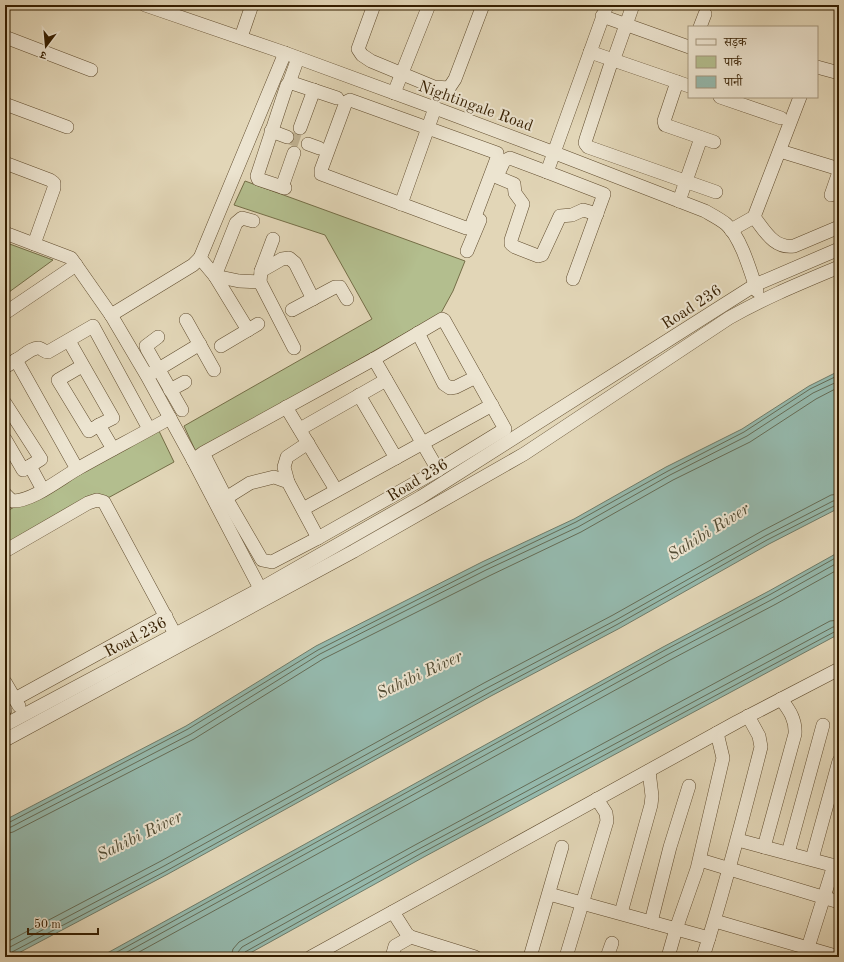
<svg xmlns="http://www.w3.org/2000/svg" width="844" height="962" viewBox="0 0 844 962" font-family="'Old Standard TT','Noto Serif Devanagari',serif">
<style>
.green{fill:#b3be8e;stroke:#746e47}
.water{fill:#95b9ad;stroke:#6f7b68}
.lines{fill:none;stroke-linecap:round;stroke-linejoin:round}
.shore{stroke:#656c56;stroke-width:1}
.minor-tunnel{stroke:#bfb192;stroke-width:13;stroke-dasharray:13 6;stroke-linecap:butt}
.minor-casing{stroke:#604c2e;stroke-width:14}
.minor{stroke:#ece4d0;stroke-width:13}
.labels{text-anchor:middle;stroke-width:4;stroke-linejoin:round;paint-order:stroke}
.street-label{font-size:16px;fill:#351e00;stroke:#ece4d0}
.water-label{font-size:17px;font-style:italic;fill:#524c34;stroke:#ece4d0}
</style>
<rect width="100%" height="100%" fill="#e2d6b7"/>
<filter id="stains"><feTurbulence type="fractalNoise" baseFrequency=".005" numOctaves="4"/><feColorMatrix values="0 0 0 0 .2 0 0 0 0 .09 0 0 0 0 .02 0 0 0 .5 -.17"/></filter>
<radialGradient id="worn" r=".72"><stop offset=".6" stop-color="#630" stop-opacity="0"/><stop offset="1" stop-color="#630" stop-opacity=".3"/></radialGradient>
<!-- green -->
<g class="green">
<polygon points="245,181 465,261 453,291 441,313 196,452 184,426 372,319 325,235 234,205"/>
<polygon points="7,243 53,260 5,295 5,248"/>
<polygon points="159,431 174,462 5,554 5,512"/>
</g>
<!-- water -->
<g class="water">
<polygon points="839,371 839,508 769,544 620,628 491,696 168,874 11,957 5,957 5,820 186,726 316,646 482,562 574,519 666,467 742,429 809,386"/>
<polygon points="839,552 839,634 422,858 243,957 100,957 663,647 769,591"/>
</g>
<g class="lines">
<!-- shore -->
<g class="shore">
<polyline points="5,823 8,823 188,729 318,650 484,566 576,522 668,471 744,432 810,389 839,375"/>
<polyline points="5,828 11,827 191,734 320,654 486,570 578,527 670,475 747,436 813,393 839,381"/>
<polyline points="5,834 13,832 194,739 323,659 489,576 581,532 673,480 750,442 816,399 839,387"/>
<polyline points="5,943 161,861 484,683 613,615 762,531 831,495 839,494"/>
<polyline points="5,953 10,947 164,866 487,688 616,620 765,536 833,501 839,500"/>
<polyline points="10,957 10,954 12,952 166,871 489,693 618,624 767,540 836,505 839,505"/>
<polyline points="108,957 665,650 771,594 839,556"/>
<polyline points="118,957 667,655 773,599 839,562"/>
<polyline points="130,957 670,660 776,604 839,569"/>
<polyline points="231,957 233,949 239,942 415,845 830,621 839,620"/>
<polyline points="237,957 238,952 242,947 417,850 833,627 839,626"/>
<polyline points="242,957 245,952 420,854 836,631 839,631"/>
</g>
<!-- minor-tunnel -->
<polyline class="minor-tunnel" points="287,137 308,144"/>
<defs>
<g id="minor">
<path d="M145,5l140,48 150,55 120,45 150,58c7,4 15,8 21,13 15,13 25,49 31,67"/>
<polyline points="374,5 358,49 362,55 371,61 434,87 449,88 455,79 483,5"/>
<polyline points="602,16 689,47"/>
<polyline points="700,27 705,14"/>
<polyline points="5,37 91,70"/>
<polyline points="241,37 252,5"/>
<polyline points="590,52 689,86"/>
<polyline points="616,53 633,5"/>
<polyline points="612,60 586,139 585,143 588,147 716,192"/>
<polyline points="817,67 839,73"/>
<polyline points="677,82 664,121 665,125 714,142"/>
<polyline points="289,83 298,58"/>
<polyline points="394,93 429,5"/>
<polyline points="720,97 781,118"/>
<polygon points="350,100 497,153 497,158 471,227 466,228 321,174 321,170 346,102"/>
<polyline points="5,104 67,127"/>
<polyline points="300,128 314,90"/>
<polyline points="271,131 287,137"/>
<polyline points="308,144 319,148"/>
<polyline points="780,151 839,169"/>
<polyline points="5,163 50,180 54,183 54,188 34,244"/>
<polyline points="547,172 604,194 573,279"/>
<polyline points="498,174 504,161 510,158 547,172 607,5"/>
<polyline points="497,177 514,184 515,193 523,204 511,240 511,244 515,247 538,256 542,255 560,216 572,215 583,210 597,214"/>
<polyline points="282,187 294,153"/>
<polyline points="285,188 258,179 257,176 287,85 289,83 292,83 337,98"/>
<polyline points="831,195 839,172"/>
<polyline points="679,201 701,138"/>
<polyline points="401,204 435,108"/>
<path d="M754,217c11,14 20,32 40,29l45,-19"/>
<polyline points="731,230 754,217 800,97"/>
<polyline points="5,233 71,258 76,265 111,315 147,376 193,460 264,596"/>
<polyline points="467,251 480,220"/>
<polyline points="200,258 215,276 248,330"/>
<polyline points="261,271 273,239"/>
<polyline points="215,276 236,223 242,218 253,221"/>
<polyline points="215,276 239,281 260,282"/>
<polyline points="292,310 335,287 340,287 347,299"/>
<polyline points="5,313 76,265"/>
<polyline points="111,315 193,265 200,258 285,53"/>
<polyline points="186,320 214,370"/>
<polyline points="418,333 444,384 450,388 456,387 476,377"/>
<polyline points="158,337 146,346 147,349 182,410"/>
<polyline points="69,341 113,418 99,425 113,449"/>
<polyline points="221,346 258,324"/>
<polyline points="294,348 260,282 261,271 282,259 289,258 295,263 313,299"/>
<polyline points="374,359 438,470"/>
<polyline points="82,366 58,380 89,431 99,425"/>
<polyline points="5,367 16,360"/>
<polyline points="152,373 200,344"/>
<polyline points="170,390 185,382"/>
<polyline points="359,395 396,458"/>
<polyline points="5,403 41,459 30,466 43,490"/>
<polyline points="286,407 336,490"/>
<polyline points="300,429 386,380"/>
<polyline points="5,439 23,470 30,466"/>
<polyline points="193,460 203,453 374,359 442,319 444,320 505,429 438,470 318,538 288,482 274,477 250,483 226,498 203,453"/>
<path d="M77,469l-61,-109c6,-3 16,-13 23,-12 4,1 5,4 9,4l45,-26 56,103"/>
<polyline points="288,482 284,467 287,457 308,443"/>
<path d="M5,494l7,7c20,1 49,-23 67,-33 30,-17 61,-33 91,-50"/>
<polyline points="226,498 262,560 272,562 318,538"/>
<polyline points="303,509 492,405"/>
<polyline points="5,551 88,503 97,500 104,502 175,634"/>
<polyline points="5,682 19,706"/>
<polyline points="15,699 166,616"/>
<polyline points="5,710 5,709"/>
<polyline points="5,725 260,589 421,497 755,285 839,249"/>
<path d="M5,740l349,-189 170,-97 205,-136c35,-20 72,-35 110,-51"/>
<polyline points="738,840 839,867"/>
<path d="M764,847l31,-113c1,-15 -6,-24 -14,-35"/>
<polyline points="788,853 823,725"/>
<polyline points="812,859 839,761"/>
<polyline points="700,860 839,902"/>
<polyline points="549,894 709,938"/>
<polyline points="393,912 407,934 411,937 475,957"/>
<polyline points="621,913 651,805 652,796 649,771"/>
<polyline points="715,921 839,957"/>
<polyline points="651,922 670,847 689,786"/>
<polyline points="311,957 737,722 839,669"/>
<polyline points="392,957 395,946 411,937"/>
<polyline points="530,957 562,847"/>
<polyline points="566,957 607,821 606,813 597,799"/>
<polyline points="607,957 612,943"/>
<polyline points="668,957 676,929 697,869 723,758 717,733"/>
<path d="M703,957c22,-69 40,-139 58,-210l-2,-11 -11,-20"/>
<polyline points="805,957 834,865"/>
</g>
</defs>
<!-- minor casing -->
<use href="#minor" class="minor-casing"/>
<!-- minor -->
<use href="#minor" class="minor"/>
</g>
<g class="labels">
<!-- street labels -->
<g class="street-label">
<text transform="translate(476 105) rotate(20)" y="6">Nightingale Road</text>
<text transform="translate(691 306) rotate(-33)" y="6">Road 236</text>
<text transform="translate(417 479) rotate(-31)" y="6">Road 236</text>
<text transform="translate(135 636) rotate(-28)" y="6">Road 236</text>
</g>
<!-- water labels -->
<g class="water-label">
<text transform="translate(708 531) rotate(-32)" y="6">Sahibi River</text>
<text transform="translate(419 674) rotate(-25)" y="6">Sahibi River</text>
<text transform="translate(139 835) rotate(-26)" y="6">Sahibi River</text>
</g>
</g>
<!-- margin -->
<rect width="844" height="962" fill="none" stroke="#e2d6b7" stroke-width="20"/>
<rect x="6" y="6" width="832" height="950" fill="none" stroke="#351e00" stroke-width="2"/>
<rect x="10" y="10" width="824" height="942" fill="none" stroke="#351e00"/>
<!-- legend -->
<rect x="688" y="26" width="130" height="72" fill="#ece4d0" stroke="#a3957d"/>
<rect x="696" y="39" width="20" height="6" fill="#ece4d0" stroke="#a3957d"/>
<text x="724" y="46" font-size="12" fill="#351e00">सड़क</text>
<rect x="696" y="56" width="20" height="12" fill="#b3be8e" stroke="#a3957d"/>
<text x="724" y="66" font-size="12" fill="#351e00">पार्क</text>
<rect x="696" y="76" width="20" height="12" fill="#95b9ad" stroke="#a3957d"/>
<text x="724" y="86" font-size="12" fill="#351e00">पानी</text>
<!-- north arrow -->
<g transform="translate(46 46) rotate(196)" stroke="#ece4d0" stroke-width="3" paint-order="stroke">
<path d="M0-3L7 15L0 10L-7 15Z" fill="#351e00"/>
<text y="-6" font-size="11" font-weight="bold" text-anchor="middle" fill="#351e00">उ</text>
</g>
<!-- scale -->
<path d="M28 928v6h70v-6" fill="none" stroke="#351e00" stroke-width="2"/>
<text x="34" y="928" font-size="12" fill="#351e00" stroke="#ece4d0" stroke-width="3" paint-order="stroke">50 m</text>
<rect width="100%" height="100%" filter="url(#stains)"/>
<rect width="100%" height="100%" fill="url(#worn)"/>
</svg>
